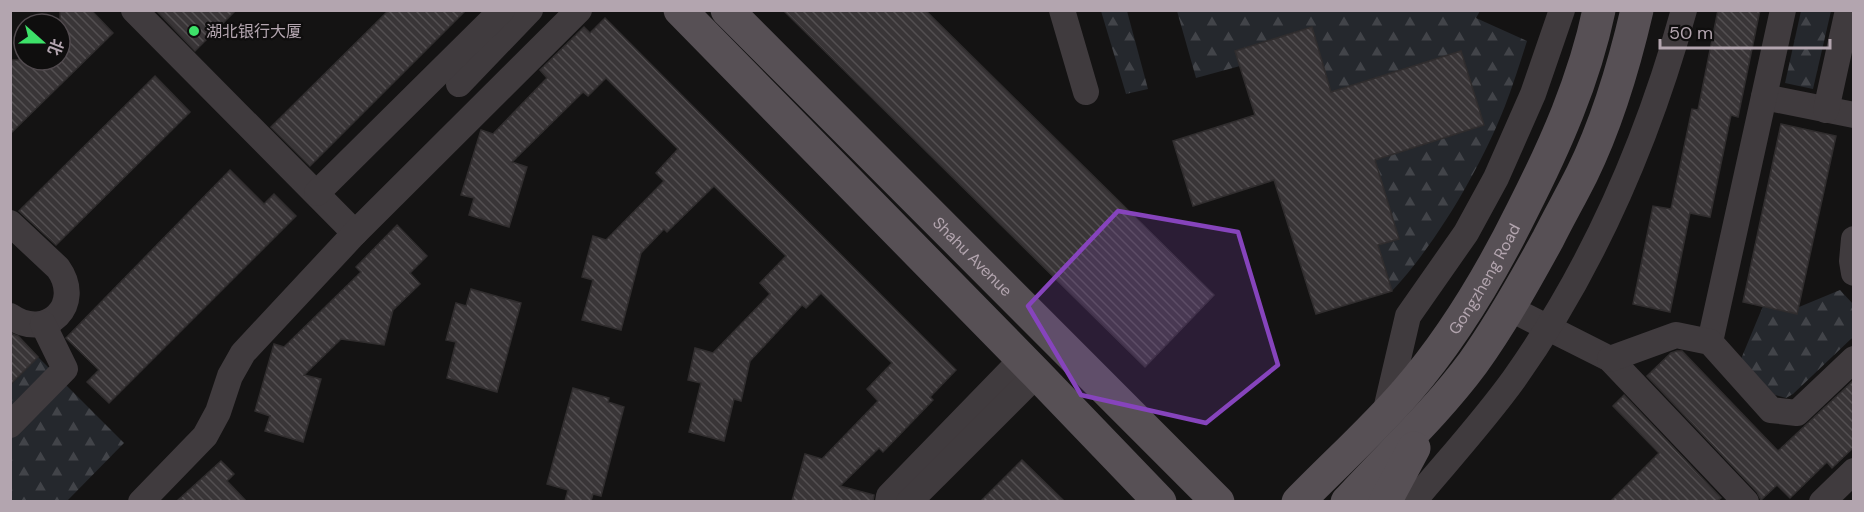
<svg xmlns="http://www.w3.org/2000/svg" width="1864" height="512" viewBox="0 0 1864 512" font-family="'DM Sans','Noto Sans SC',sans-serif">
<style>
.forest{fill:url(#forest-firs)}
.building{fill:url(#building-back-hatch);stroke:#302d2e;stroke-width:1.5}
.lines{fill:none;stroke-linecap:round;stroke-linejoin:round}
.minor{stroke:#403b3e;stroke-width:26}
.major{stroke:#575055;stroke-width:33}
.marked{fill:#8644bc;fill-opacity:0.2;stroke:#8644bc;stroke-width:4.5;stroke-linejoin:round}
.poi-dot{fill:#3de169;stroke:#0f0e0e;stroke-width:2}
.labels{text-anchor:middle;stroke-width:4.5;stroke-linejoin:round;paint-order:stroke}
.poi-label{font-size:16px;fill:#b3a5af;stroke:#0f0e0e;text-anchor:start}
.street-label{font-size:16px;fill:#b3a5af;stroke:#0f0e0e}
</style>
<defs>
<pattern id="forest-firs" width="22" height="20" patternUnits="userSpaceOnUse" patternTransform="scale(1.5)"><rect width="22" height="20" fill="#25282d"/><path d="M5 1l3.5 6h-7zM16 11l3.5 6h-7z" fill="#424449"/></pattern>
<pattern id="building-back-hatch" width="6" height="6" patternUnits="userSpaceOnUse" patternTransform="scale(1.5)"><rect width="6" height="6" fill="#393537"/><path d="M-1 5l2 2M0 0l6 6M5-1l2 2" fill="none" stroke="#534f51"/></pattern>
</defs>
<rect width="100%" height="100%" fill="#141313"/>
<!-- forest -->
<g class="forest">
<polygon points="1101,11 1127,11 1148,89 1126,94"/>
<path d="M1177,11h303l-4,7 51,23c-7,22 -14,44 -22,65 -24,61 -68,137 -113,185l-14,-46 20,-6 -23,-79 109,-35 -23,-74 -130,41 -20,-65 -76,24 5,15 -44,12z"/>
<polygon points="1801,11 1831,11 1813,89 1785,83"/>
<polygon points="1840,290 1853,304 1853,337 1793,394 1786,398 1775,395 1741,359 1763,306 1797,314 1799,307"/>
<polygon points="38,357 124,443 67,501 11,502 11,385"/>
</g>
<!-- building -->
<g class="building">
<polygon points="60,10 91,10 113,33 10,134 10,60 60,60"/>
<polygon points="156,10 236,10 195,51"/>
<polygon points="389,10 466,10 310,166 271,127"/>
<polygon points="783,10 925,10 1214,295 1145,367"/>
<polygon points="1718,10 1760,10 1738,117 1731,115 1710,217 1690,213 1670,312 1633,304 1653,206 1671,209 1692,109 1698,110"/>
<polygon points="605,18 956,370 930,397 933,400 883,452 879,448 840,486 874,495 873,501 792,501 805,454 822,459 878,401 867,389 892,363 821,293 806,308 802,305 750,361 741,401 734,399 724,441 689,432 701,383 688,380 695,348 713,353 770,294 760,283 786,256 714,186 667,232 664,229 641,253 621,330 582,320 593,280 582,277 593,236 606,240 664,181 656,173 678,149 606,78 588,96 583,92 512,162 527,167 509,227 469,215 474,198 461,195 481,130 493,134 547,78 540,70 584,27 590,33"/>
<polygon points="1312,27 1331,92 1461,51 1484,125 1375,160 1399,239 1378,245 1392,291 1316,314 1274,180 1193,206 1173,141 1255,115 1235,51"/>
<polygon points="155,76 190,112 56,245 19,211"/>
<polygon points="1781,124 1836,136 1797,314 1743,302"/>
<polygon points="230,170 264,204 274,194 296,216 109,403 87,382 99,370 66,338"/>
<polygon points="397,225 427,256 410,273 420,284 393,310 384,345 341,339 304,375 321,379 303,442 265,431 270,416 255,411 274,344 284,347 361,272 356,267"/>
<polygon points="471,289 521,303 497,392 447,378 456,342 446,340 456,303 466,306"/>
<polygon points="10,333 18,336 38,357 10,385"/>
<polygon points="1677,351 1682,351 1778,451 1854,380 1854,447 1832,468 1827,462 1790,498 1777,485 1761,500 1757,492 1647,376 1671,353"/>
<polygon points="573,388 609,398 608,402 624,407 601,496 593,494 591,501 565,501 568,490 547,484"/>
<polygon points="1624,395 1721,498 1717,501 1611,501 1659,453 1613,406"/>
<polygon points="1022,460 1064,501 981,501"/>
<polygon points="221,461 234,474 227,481 246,501 177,501"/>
</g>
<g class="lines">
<!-- minor -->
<g class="minor">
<polyline points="134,10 355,233"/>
<polyline points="1062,10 1086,92"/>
<polyline points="459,84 530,10"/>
<polyline points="1764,97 1854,115"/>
<polyline points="1826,110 1848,10"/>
<polyline points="317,193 502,10"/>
<path d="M10,223l48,45c26,36 -11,74 -48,48"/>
<polyline points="1854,239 1852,261 1854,273"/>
<polyline points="1509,308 1610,359 1746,502"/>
<polyline points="1710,342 1783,10"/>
<polyline points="1610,359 1676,335 1710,342 1771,410 1797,413 1854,359"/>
<polyline points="1385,414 1408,316 1466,233 1496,178 1533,94 1562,10"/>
<polyline points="10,425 65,369 43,324"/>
<polyline points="141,502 205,436 218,412 230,376 243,353 355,233 579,10"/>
<polyline points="888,502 889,496 1022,359"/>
<polyline points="909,502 1037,374"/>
<path d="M1413,502c34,-41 70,-80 101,-123 80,-113 133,-236 170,-369"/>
<polyline points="1822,502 1854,471"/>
</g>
<!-- major -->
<g class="major">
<polyline points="680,10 1037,374 1160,502"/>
<path id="s1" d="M727,10l491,492"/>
<path id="s2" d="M1298,502c36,-37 75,-72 108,-110 48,-55 85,-118 117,-183 32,-63 61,-128 76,-199"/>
<path d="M1347,502c42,-46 89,-89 126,-139 28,-39 52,-82 75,-124 11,-22 23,-43 34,-65 25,-51 42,-108 55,-164"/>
<polyline points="1385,502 1414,448"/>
</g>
</g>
<!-- marked area -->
<path class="marked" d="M1118,211l120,21 40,133 -72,58 -125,-28 -53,-89z"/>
<!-- markers -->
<circle class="poi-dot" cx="194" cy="31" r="6"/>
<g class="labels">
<!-- poi labels -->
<g class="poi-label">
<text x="206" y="37">湖北银行大厦</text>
</g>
<!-- street labels -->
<g class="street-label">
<text dy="6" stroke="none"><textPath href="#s1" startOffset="348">Shahu Avenue</textPath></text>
<text dy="6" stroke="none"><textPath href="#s2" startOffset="292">Gongzheng Road</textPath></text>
</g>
</g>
<!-- border -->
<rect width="1864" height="512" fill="none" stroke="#b3a5af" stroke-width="24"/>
<!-- north arrow -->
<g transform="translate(42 42) rotate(111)"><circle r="28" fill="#0f0e0e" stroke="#514a4e" stroke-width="1.5"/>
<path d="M0-4.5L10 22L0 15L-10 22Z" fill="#3de169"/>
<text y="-9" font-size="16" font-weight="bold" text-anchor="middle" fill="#b3a5af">北</text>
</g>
<!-- scale -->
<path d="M1660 39v9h170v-9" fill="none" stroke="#b3a5af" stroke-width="3"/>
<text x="1669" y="39" font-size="18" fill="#b3a5af" stroke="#0f0e0e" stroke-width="4.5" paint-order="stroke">50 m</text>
</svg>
